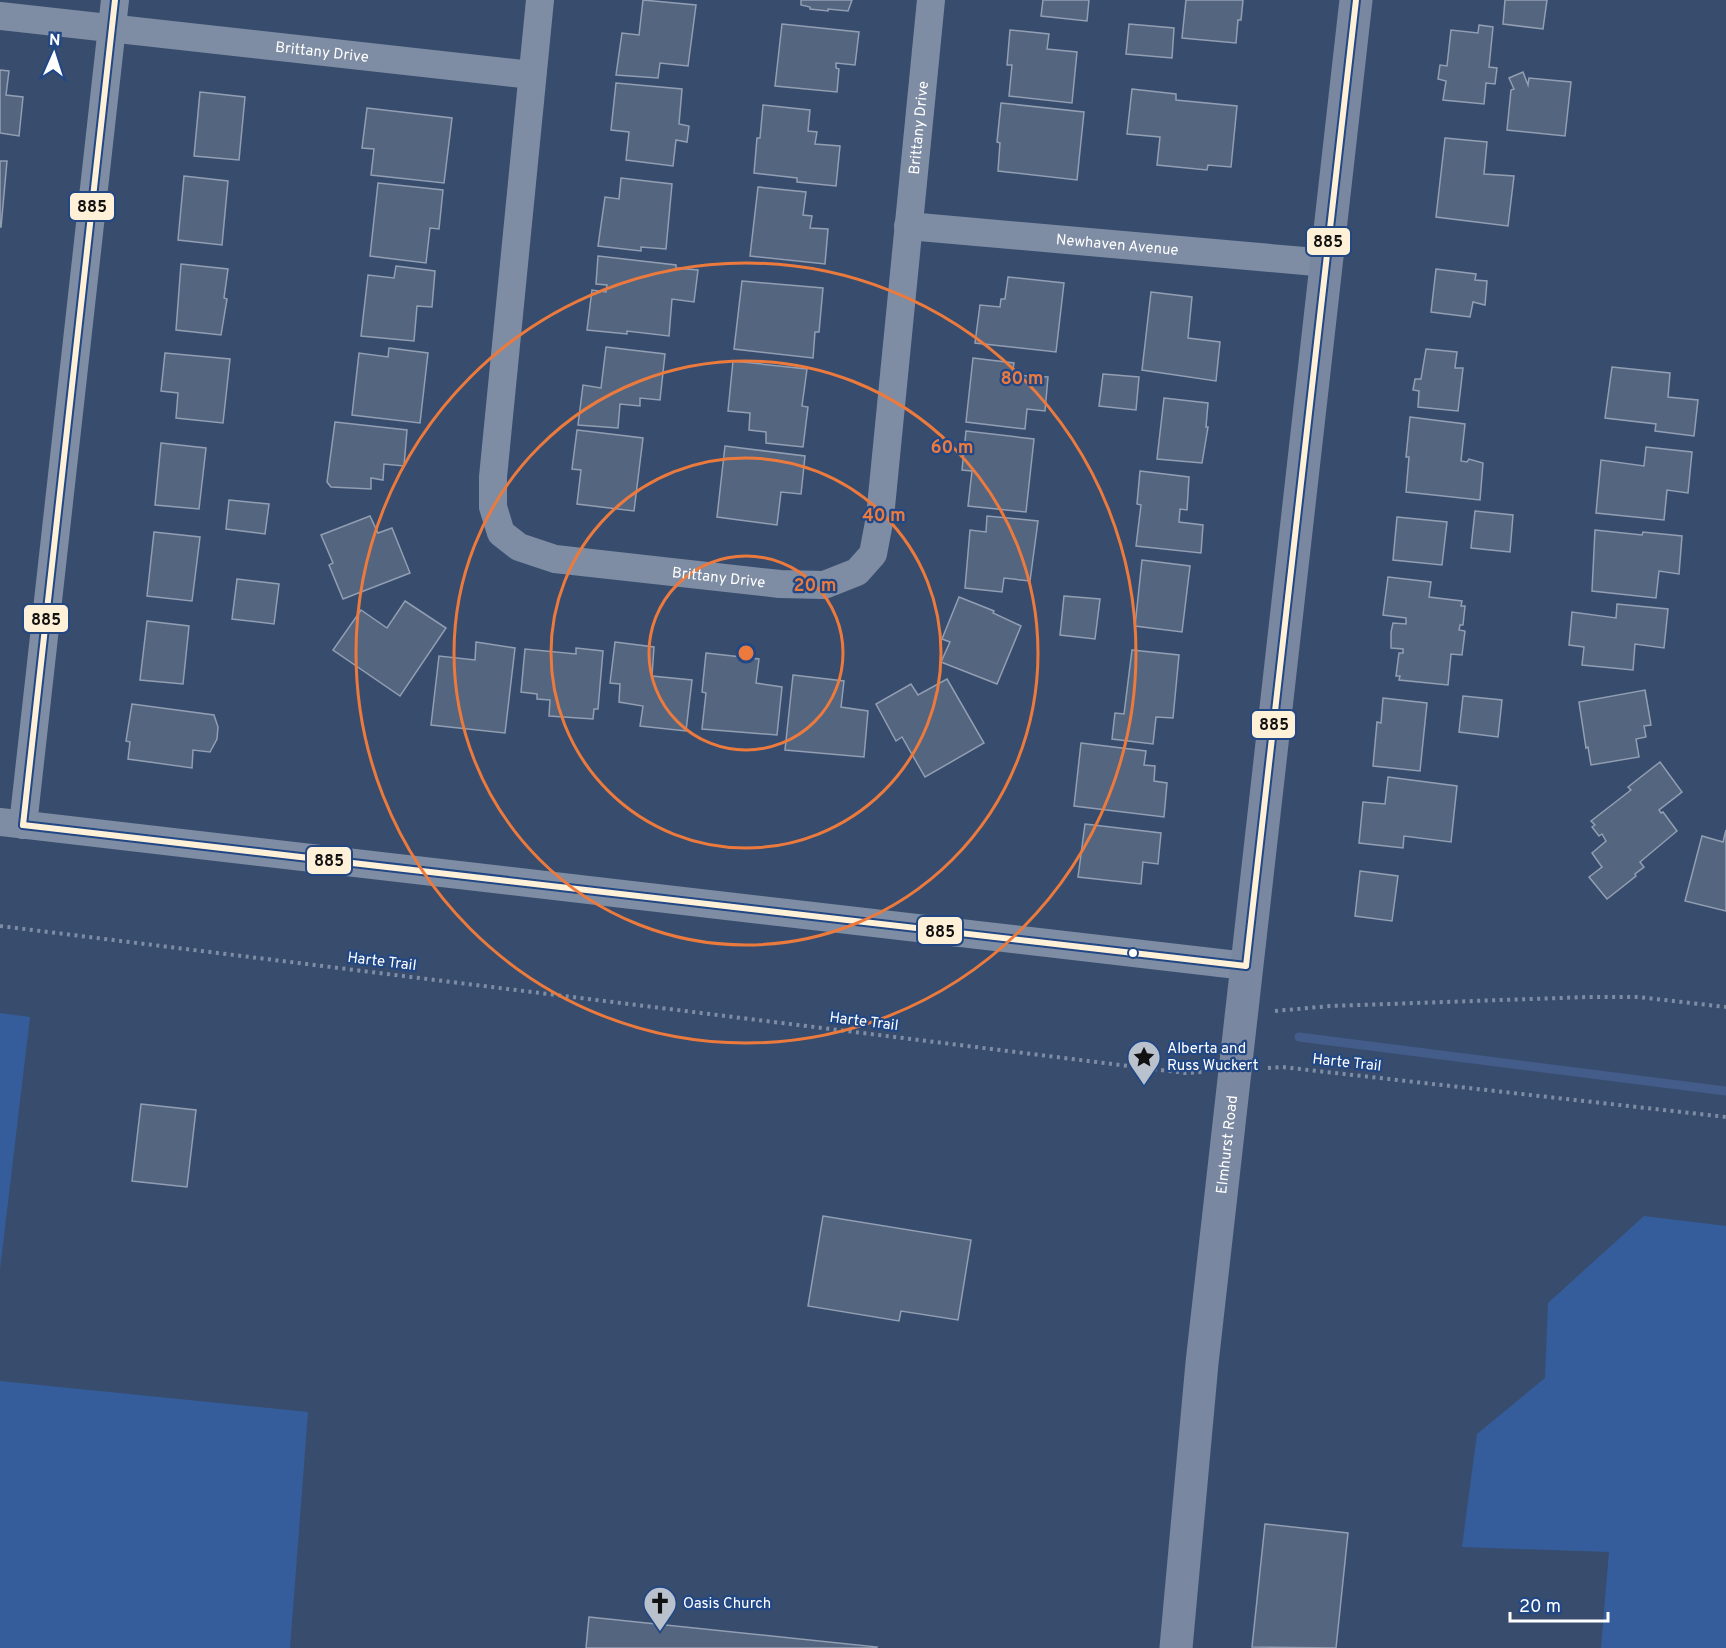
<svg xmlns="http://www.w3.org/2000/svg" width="1726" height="1648" viewBox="0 0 1726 1648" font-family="Overpass,sans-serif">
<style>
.green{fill:#355d9b}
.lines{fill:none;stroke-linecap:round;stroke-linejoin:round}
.stream{stroke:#435c89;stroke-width:9}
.building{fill:#546580;stroke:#929eb2;stroke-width:1.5}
.path{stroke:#7e8da4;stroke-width:4;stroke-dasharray:3 4.5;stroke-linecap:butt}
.street{stroke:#7e8da4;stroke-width:28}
.secondary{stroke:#7988a0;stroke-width:33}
.bus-1-casing{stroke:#214785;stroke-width:10}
.bus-1{stroke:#fff0d8;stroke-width:6}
.ring{fill:none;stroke:#ed7a3d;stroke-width:3}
.bus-dot{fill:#fff;stroke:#214785;stroke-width:2}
.labels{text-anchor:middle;stroke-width:4.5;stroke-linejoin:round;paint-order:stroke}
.street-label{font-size:15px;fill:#fff;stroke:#214785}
.poi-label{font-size:15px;fill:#fff;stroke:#214785;text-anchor:start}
.centre{fill:#ed7a3d;stroke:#214785;stroke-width:3}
.ring-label{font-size:18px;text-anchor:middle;font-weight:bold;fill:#ed7a3d;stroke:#214785;stroke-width:4.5;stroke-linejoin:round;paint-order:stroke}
.line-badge{stroke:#214785;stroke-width:2}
.pale-badge-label{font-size:16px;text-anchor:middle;font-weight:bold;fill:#111}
</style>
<rect width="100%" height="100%" fill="#384d6e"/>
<!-- green -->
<g class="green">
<polygon points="0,1013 30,1017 0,1269"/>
<polygon points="1644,1216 1726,1226 1726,1648 1601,1648 1609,1552 1462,1547 1477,1434 1545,1378 1548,1303"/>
<polygon points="0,1381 308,1412 290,1648 0,1648"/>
</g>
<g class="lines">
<!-- stream -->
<polyline class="stream" points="1299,1037 1726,1091"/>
</g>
<!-- building -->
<g class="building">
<polygon points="643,0 696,5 688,66 660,63 658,78 616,75 622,33 639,35"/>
<polygon points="801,0 852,0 848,11 828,9 828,11 810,9 810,7 801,5"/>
<polygon points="1043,0 1089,0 1087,21 1041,16"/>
<polygon points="1186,0 1243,0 1241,20 1238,20 1236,43 1182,38"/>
<polygon points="1505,0 1547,0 1543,29 1503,24"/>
<polygon points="782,24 859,32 855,65 836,63 836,68 839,69 837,92 775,86"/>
<polygon points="1129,24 1174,28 1172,58 1126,54"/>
<polygon points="1479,25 1493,27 1489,67 1497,68 1495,84 1486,83 1484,104 1443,100 1446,81 1438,79 1440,65 1447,66 1451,30 1478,33"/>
<polygon points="1010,30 1049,34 1047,49 1077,52 1072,103 1009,96 1012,65 1007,65"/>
<polygon points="0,70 9,71 6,95 23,97 19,136 0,133"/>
<polygon points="1523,72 1528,85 1529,78 1571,82 1565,136 1507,130 1511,90 1514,89 1509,78"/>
<polygon points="616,83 682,89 679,124 689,126 687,142 676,140 673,166 626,160 629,132 611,130"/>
<polygon points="1132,89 1176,94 1176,100 1237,106 1231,167 1208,165 1207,170 1157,165 1160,137 1127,134"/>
<polygon points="200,92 245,97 239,160 194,156"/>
<polygon points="1001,103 1084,112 1077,180 998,171 1000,143 997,142"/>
<polygon points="763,105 810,110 808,131 817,132 815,144 840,146 836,186 797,182 797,178 754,173 757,138 760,138"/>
<polygon points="367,108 452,118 444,183 371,175 374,149 362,148"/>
<polygon points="1445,138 1487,142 1484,174 1514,176 1508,226 1436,217"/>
<polygon points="0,161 7,161 1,227 0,227"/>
<polygon points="184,176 228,181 222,245 178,240"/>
<polygon points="621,178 672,184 666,249 641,247 641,251 598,246 605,197 619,199"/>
<polygon points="378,183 443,190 439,229 430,228 426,263 370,256"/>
<polygon points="758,187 806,192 803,215 812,216 810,228 828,229 825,264 750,256"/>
<polygon points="598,256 676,265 676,268 698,270 694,302 672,299 669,336 627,331 627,334 587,330 592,290 606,292 607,285 596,284"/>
<polygon points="181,264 228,269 224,298 227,299 221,335 176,330"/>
<polygon points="396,266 435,271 432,307 417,306 414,341 361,336 368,275 394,278"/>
<polygon points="1436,269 1476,274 1475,280 1487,281 1485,305 1473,302 1470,317 1431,312"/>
<polygon points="1008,277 1064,283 1056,352 975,343 980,305 1000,307 1001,299 1005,299"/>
<polygon points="742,281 823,288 819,332 815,332 813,358 734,349"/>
<polygon points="1151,292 1192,297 1188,338 1220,342 1216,381 1142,370"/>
<polygon points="606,347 665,354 660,400 640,398 640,406 620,404 618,428 578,425 583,385 601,388"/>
<polygon points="389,348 428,353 420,423 352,415 359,353 388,357"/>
<polygon points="1426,349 1457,352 1455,368 1463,368 1458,411 1418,407 1419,391 1413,390 1415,379 1421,379"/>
<polygon points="165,353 230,359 223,423 176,418 178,393 161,391"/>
<polygon points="973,358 1014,363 1012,375 1048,377 1045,411 1027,409 1025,429 966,422"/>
<polygon points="733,361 807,369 802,406 808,407 803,447 766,443 766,432 749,430 750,413 728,411"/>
<polygon points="1612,367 1670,373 1668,397 1698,400 1694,436 1655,431 1656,424 1605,418"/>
<polygon points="1103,374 1139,377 1136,410 1099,406"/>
<polygon points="1164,398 1208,403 1206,427 1208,427 1202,463 1157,459"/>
<polygon points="1410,417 1465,424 1461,461 1467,462 1469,459 1483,463 1480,500 1406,492 1409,457 1406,457"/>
<polygon points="335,422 407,430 404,466 384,464 383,480 371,478 371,489 331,487 327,482"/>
<polygon points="577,430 643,438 634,511 577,504 581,470 572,469"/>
<polygon points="966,431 1034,439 1026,512 968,506 972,471 962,470"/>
<polygon points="161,443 206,448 199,509 155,505"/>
<polygon points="725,446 805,456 801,494 781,492 777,525 717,517"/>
<polygon points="1646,447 1692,452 1688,493 1667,490 1664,520 1596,513 1601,460 1644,466"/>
<polygon points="1140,471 1189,477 1187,510 1180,509 1179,522 1203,525 1201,553 1136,546 1141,505 1137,504"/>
<polygon points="229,500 269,504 265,534 226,529"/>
<polygon points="1475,511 1513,515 1510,552 1471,548"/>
<polygon points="370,516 378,533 392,528 410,573 343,599 329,565 333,563 321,535"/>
<polygon points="987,516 1038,521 1030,581 1004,578 1002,592 965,588 970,530 986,532"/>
<polygon points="1397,517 1447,522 1442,565 1393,560"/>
<polygon points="1595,530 1642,535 1643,532 1682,536 1679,574 1659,571 1656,598 1592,591"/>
<polygon points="154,532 200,537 192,601 147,596"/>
<polygon points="1142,560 1190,566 1182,632 1135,626"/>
<polygon points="1388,577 1431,582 1429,597 1462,601 1461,606 1465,606 1463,625 1460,625 1459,630 1465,631 1462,655 1451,654 1448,685 1399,680 1400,676 1396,676 1399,653 1403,653 1403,649 1391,648 1391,632 1393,623 1406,624 1406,618 1383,615"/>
<polygon points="237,579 279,584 274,624 232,619"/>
<polygon points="1064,596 1100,599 1095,639 1060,635"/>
<polygon points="959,597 994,611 993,613 1021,626 997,684 941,662 950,642 942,639"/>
<polygon points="405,601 446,628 400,696 333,650 361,610 387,628"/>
<polygon points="1617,604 1668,609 1664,648 1635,644 1633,670 1582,665 1584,647 1569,645 1572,612 1616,618"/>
<polygon points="147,621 189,626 183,684 140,680"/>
<polygon points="476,642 515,648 505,733 431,725 439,656 475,660"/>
<polygon points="615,642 654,647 652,676 692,680 686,731 640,726 643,706 619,702 620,684 610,683"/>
<polygon points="576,648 603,651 598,709 594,709 593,719 549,716 550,700 537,699 537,694 521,692 525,649 576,654"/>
<polygon points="1132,650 1179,655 1173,718 1156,717 1153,744 1112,739 1115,713 1124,714"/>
<polygon points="706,653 759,659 756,683 782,687 777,735 702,729 706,693 702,692"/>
<polygon points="793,675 844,681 841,707 868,711 864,757 785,750"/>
<polygon points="947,679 984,743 925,777 902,737 896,741 876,704 911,684 918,695"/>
<polygon points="1645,690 1651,725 1644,726 1646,737 1636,739 1639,757 1591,765 1588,747 1586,748 1579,702"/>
<polygon points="1463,696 1502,700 1498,737 1459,732"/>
<polygon points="1383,698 1427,703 1420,771 1373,766 1377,722 1381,723"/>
<polygon points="132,704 214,715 218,727 217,739 210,752 193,750 192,768 128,759 130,742 126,741"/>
<polygon points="1081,743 1146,751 1144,765 1155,766 1154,781 1167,783 1164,817 1074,806"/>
<polygon points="1660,762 1682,792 1659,810 1661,813 1663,812 1677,831 1640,862 1644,867 1635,874 1636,876 1607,899 1589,877 1602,867 1592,853 1606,841 1602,834 1599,836 1592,827 1595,825 1591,821 1631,790 1628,787"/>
<polygon points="1388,777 1457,786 1451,842 1404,836 1403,848 1359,843 1363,802 1385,804"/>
<polygon points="1085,824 1161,833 1158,864 1143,862 1141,884 1078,877"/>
<polygon points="1726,830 1726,911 1685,901 1702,836 1723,842"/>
<polygon points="1360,871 1398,876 1392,921 1355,916"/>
<polygon points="141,1104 196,1110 187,1187 132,1181"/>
<polygon points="823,1216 971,1240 958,1320 901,1311 899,1321 808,1306"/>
<polygon points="1265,1524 1348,1533 1336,1648 1252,1647"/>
<polygon points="589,1617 877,1647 876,1648 586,1648"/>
</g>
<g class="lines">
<!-- path -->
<g class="path">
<polyline points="0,926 1185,1073 1203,1072"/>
<polyline points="1275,1011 1330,1006 1588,997 1638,997 1726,1007"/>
<polyline points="1268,1068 1282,1067 1726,1117"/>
</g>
<!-- street -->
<g class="street">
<path id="s1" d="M540,0l-47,477v30l8,26 18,14 36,12 225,25 44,1 33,-13 16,-18 7,-37 51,-517"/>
<path id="s2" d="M0,16l532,59"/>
<path id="s3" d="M908,226l419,37"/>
<polyline points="0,822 1246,966"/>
<polyline points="23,825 115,0"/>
</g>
<!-- secondary -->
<path class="secondary" id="s4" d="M1176,1648l26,-285 154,-1363"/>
<defs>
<g id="bus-1">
<polyline points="23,825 1246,966"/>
<polyline points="23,825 115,0"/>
<polyline points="1246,966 1356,0"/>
</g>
</defs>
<!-- bus-1 casing -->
<use href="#bus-1" class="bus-1-casing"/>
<!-- bus-1 -->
<use href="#bus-1" class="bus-1"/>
</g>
<!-- distance rings -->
<g class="ring">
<circle cx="746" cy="653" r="97"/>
<circle cx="746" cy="653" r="195"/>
<circle cx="746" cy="653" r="292"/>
<circle cx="746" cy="653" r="390"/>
</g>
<!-- icons -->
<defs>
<symbol id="sight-pin" viewBox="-11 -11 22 30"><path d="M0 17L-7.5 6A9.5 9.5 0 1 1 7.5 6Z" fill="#b9c1cc" stroke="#214785"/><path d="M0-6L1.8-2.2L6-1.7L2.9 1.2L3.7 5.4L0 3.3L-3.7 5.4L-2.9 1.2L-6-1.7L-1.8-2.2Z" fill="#111"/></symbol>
<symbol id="church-pin" viewBox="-11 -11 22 30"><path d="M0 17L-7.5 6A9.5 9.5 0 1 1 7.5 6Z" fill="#b9c1cc" stroke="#214785"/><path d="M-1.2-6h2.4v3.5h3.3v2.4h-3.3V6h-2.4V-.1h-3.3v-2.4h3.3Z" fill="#111"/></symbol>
</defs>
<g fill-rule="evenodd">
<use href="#sight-pin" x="1125" y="1038" width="38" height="52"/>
<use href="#church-pin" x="641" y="1584" width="38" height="52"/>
</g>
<!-- markers -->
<circle class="bus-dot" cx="1133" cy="953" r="5"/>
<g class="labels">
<!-- street labels -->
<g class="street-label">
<text dy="5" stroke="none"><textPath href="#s2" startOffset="324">Brittany Drive</textPath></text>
<text dy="5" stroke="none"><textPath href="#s1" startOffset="1356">Brittany Drive</textPath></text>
<text dy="5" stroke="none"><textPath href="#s3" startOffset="210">Newhaven Avenue</textPath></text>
<text dy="5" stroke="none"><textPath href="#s1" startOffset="762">Brittany Drive</textPath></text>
<text transform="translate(382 961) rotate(7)" y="5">Harte Trail</text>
<text transform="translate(864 1021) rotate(7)" y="5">Harte Trail</text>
<text transform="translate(1347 1062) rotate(6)" y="5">Harte Trail</text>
<text dy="5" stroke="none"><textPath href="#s4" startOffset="506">Elmhurst Road</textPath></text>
</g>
<!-- poi labels -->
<g class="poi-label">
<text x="1167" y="1053">Alberta and<tspan x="1167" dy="17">Russ Wuckert</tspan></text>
<text x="683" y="1608">Oasis Church</text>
</g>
</g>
<circle cx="746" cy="653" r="9" class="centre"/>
<g class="ring-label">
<text x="1022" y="384">80 m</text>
<text x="952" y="453">60 m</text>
<text x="884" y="521">40 m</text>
<text x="815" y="591">20 m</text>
</g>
<g class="line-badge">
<rect x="69" y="192" width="46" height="29" rx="6" fill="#fff0d8"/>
<rect x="1306" y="227" width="45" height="29" rx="6" fill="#fff0d8"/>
<rect x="23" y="604" width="46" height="29" rx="6" fill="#fff0d8"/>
<rect x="1251" y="710" width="45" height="29" rx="6" fill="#fff0d8"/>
<rect x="306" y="846" width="46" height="29" rx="6" fill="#fff0d8"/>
<rect x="917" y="916" width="46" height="29" rx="6" fill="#fff0d8"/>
</g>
<g class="pale-badge-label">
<text x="92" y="212">885</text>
<text x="1328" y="247">885</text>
<text x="46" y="625">885</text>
<text x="1274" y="730">885</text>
<text x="329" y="866">885</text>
<text x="940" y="937">885</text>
</g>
<!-- north arrow -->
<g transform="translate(54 54) rotate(3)" stroke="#214785" stroke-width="4.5" paint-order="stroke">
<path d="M0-4.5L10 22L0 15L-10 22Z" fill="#ffffff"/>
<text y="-9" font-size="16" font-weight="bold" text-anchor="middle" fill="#ffffff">N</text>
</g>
<!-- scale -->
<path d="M1510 1612v9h98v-9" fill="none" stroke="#ffffff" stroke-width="3"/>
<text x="1519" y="1612" font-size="18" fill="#ffffff" stroke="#214785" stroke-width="4.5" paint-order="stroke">20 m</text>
</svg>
